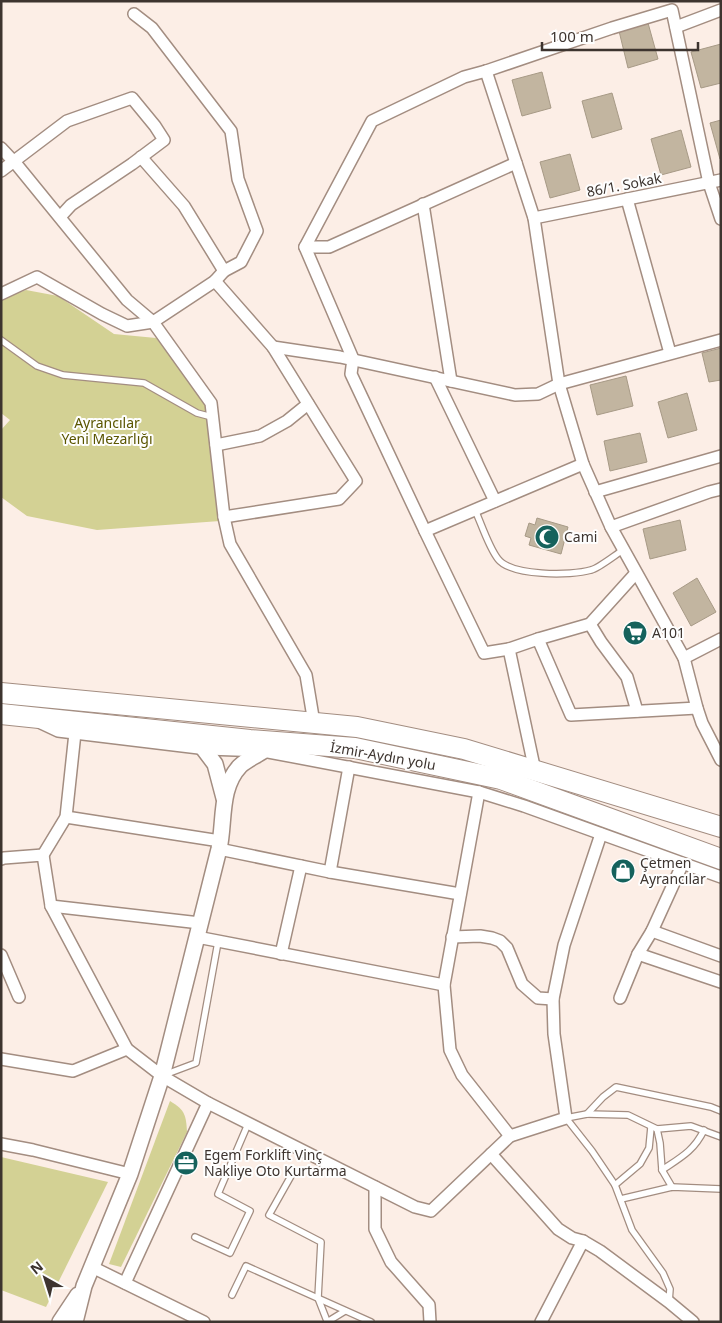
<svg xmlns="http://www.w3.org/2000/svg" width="722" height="1323" viewBox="0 0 722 1323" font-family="'Noto Sans',sans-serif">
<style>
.green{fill:#d3d194}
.building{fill:#c2b5a0;stroke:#a79a86}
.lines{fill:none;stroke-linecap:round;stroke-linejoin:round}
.service-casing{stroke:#a38d81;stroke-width:8}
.minor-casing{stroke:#a38d81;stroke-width:14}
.tertiary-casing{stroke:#a38d81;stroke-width:18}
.trunk-casing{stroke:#a38d81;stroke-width:22}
.service{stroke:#fff;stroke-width:5.5}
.minor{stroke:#fff;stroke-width:11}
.tertiary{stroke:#fff;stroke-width:15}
.trunk{stroke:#fff;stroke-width:20}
.labels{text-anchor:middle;stroke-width:4;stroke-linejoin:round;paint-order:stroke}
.street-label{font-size:14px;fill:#3d342f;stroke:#fefefe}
.park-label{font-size:14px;fill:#5a5500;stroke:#fefefe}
.poi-label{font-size:14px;fill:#3d342f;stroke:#fefefe;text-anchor:start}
</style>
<rect width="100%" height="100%" fill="#fceee6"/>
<!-- green -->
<g class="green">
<polygon points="26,290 58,296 114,334 156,338 196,385 204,400 214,442 220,521 97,530 27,516 1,497 1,430 10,420 1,413 1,299"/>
<path d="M170,1101c15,9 16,14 17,31l-66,135 -12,-3z"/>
<polygon points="1,1157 108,1182 46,1307 1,1290"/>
</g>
<!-- building -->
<g class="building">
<polygon points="648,23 658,59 628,68 619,31"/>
<polygon points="721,44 721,83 701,88 691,52"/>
<polygon points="542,72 551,108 522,116 512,80"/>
<polygon points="612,93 622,129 592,138 582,101"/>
<polygon points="721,120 721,159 720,159 710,123"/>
<polygon points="681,130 691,167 661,175 651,139"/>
<polygon points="570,154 580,190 550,198 540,162"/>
<polygon points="721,348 721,380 709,382 702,353"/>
<polygon points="626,376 633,406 597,415 590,385"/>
<polygon points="687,393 697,430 668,438 658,402"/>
<polygon points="640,433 647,462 610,471 604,441"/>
<polygon points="537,518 568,527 561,554 529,545 531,538 525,536 529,523 535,525"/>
<polygon points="680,520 686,550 650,559 643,529"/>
<polygon points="697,578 716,612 691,626 673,593"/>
</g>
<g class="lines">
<defs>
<g id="service">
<polyline points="1,340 37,366 63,375 144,383 197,413 212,417"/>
<path d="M475,510c6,13 14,38 23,49 13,17 73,17 93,11 8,-2 24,-15 32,-20"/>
<polyline points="164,1075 196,1063 218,942"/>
<polyline points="587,1114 628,1115 657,1129 691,1126 721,1137"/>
<polyline points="657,1129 660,1143 662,1170 672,1187"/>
<path d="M662,1170c18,-12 32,-19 42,-40"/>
<polyline points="291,1176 269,1215 321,1242 318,1298 327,1321"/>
<polyline points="615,1185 640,1164 649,1148 651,1127"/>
<polyline points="621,1199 672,1187 721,1189"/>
<polyline points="195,1237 230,1253 250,1211 218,1194 248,1124"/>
<polyline points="232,1295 246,1266 371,1322"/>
<polyline points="669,1302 670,1289 663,1273 632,1230 615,1185 592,1151 566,1118 587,1114 603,1097 616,1087 711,1107 721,1111"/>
<polyline points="327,1322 345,1311"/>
</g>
<g id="minor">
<polyline points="134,14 152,28 231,131 238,179 257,231 241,262 224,271"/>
<polyline points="676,27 721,10"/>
<polyline points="486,71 534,218 559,384 583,464 611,527 684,658 697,708 702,723 721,760"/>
<polyline points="1,148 17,165 127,300 153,322 211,403 224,517 230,544 306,675 314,723"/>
<polyline points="1,171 67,121 132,98 155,126 164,140 132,164 71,205 60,217"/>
<polyline points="627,199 670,353"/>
<polyline points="423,204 451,381"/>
<polyline points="534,218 721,180"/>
<polyline points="305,247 329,247 516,163"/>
<polyline points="215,281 273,347 356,481 339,499 224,517"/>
<polyline points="1,294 37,277 102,314 127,326 153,322 215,281 224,271 184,206 141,157"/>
<polyline points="273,347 340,357 515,395 538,394 559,384 721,340"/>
<polyline points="435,377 495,501"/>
<polyline points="216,445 260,436 287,421 308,404"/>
<polyline points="595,492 721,456"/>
<polyline points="611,527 709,492 721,489"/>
<polyline points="425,531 351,374 353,359 305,247 372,121 464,77 486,71 612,28 672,10 709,183 721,219"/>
<polyline points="590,624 601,642 627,677 637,711"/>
<polyline points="538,639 590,624 636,573"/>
<polyline points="509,649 484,653 425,531 583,464"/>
<polyline points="684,658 721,639"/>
<polyline points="41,723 58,731 207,749 263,751 479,792 524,806 721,877"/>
<polyline points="535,771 509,649 538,639 571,715 697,708"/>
<polyline points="479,792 444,985 450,1050 462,1075 510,1136 566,1118 554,1034 553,999 564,945 601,834"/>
<polyline points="66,817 220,841"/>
<polyline points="219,849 330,872 460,894"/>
<polyline points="43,855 66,817 75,733"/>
<polyline points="1,859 4,858 43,855 51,906 127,1049 162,1076 208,1103 415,1207 431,1211 510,1136"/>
<polyline points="683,863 652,931 638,954 721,982"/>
<polyline points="330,872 349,767"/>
<polyline points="51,906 200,923"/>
<polyline points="652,931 721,956"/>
<polyline points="197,937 444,985"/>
<polyline points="452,937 480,936 492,938 500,941 507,948 522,984 538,998 553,999"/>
<polyline points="281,954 301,866"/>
<polyline points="1,955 19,997"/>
<polyline points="620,998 638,954"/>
<polyline points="1,1059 73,1071 127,1049"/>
<polyline points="1,1144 33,1150 130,1174"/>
<polyline points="491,1154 558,1229 572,1238 583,1241 600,1251 669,1302 693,1322"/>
<polyline points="375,1187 375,1229 391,1262 429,1305 430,1322"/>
<polyline points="92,1267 204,1322"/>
<polyline points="125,1283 208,1103"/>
<polyline points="541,1322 583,1241"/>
</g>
<g id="tertiary">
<polyline points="203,748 215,764 224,798"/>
<polyline points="60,1322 78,1295"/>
<path d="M75,1322l9,-36 46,-112 32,-98 57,-227c6,-27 0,-61 21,-83 6,-6 16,-10 23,-15"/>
</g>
<g id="trunk">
<polyline points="1,693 357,727 464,749 721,827"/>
<polyline points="1,714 250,740 355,748 501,779 721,859"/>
</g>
</defs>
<!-- service casing -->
<use href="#service" class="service-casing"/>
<!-- minor casing -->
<use href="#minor" class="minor-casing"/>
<!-- tertiary casing -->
<use href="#tertiary" class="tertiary-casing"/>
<!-- trunk casing -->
<use href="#trunk" class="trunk-casing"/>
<!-- service -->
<use href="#service" class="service"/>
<!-- minor -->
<use href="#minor" class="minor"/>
<!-- tertiary -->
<use href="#tertiary" class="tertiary"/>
<!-- trunk -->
<use href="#trunk" class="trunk"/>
</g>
<!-- icons -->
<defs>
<symbol id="mosque-disc" viewBox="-11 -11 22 22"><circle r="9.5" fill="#15625c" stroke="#fefefe"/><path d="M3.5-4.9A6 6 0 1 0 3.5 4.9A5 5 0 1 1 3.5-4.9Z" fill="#fff"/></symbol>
<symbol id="supermarket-disc" viewBox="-11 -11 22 22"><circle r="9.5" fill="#15625c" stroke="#fefefe"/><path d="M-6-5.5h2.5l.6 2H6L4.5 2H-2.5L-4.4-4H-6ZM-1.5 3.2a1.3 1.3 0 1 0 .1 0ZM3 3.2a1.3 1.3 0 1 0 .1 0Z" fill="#fff"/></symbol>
<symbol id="shop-disc" viewBox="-11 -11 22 22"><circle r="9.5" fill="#15625c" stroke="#fefefe"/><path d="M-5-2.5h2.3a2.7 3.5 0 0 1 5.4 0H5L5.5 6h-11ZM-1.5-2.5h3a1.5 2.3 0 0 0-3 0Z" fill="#fff"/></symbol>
<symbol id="office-disc" viewBox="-11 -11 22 22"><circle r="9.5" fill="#15625c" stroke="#fefefe"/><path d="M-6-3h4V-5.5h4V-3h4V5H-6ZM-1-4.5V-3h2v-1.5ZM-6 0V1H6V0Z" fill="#fff"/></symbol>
</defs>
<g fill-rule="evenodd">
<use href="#mosque-disc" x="533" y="523" width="28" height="28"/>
<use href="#supermarket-disc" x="621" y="619" width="28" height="28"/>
<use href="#shop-disc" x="609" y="857" width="28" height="28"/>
<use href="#office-disc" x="172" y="1149" width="28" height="28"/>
</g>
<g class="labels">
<!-- street labels -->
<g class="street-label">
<text transform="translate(624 185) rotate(-11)" y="5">86/1. Sokak</text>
<text transform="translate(383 756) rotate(10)" y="5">İzmir-Aydın yolu</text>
</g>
<!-- park labels -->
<g class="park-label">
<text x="107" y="428">Ayrancılar<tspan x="107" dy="16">Yeni Mezarlığı</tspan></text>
</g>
<!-- poi labels -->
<g class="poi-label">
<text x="564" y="542">Cami</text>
<text x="652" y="638">A101</text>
<text x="640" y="868">Çetmen<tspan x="640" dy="16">Ayrancılar</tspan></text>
<text x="204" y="1160">Egem Forklift Vinç<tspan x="204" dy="16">Nakliye Oto Kurtarma</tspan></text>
</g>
</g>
<!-- border -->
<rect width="722" height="1323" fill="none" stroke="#3d342f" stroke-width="5"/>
<!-- north arrow -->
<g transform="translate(45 1278) rotate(321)" stroke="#fefefe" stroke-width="4" paint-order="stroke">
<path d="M0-4L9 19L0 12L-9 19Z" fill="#3d342f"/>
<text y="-8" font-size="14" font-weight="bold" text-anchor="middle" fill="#3d342f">N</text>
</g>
<!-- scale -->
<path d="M542 42v8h156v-8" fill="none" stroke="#3d342f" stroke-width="2.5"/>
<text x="550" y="42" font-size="15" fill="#3d342f" stroke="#fefefe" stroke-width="4" paint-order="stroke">100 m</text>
</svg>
